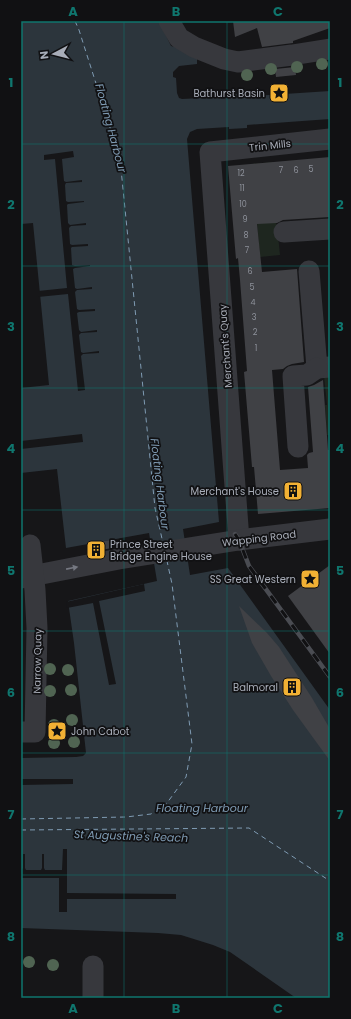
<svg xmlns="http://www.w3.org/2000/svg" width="351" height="1019" viewBox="0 0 351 1019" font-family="Poppins,sans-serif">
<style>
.green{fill:#1e261f}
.water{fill:#2c353c}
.pier{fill:#161618}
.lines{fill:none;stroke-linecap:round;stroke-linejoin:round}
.ferry{stroke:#7f9bb3;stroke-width:1;stroke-dasharray:5 4;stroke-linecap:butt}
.building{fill:#404145}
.minor{stroke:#37383d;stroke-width:21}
.rail-casing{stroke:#4a4c52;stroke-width:4.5}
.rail{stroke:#111113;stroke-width:3;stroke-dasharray:9;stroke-linecap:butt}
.tree{fill:#506452}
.oneway{fill:#757881}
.grid{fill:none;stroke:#0f766e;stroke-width:1;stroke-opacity:0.55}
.labels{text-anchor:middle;stroke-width:3.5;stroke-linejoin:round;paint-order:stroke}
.number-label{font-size:8px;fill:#8e929b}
.poi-label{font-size:10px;fill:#a8adb8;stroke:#111113;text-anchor:end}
.street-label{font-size:10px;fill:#a8adb8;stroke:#111113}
.water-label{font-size:11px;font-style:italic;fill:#7f9bb3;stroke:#111113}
.neatline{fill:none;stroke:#0f766e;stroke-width:1.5}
.grid-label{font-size:13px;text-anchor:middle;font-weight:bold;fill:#0f766e}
</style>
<rect width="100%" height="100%" fill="#161618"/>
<!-- green -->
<g class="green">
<polygon points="273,162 274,179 273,195 276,224 277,225 280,255 260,257 252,164"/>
<polygon points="330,375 330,435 327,435 325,405 327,405 324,376"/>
</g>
<!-- water -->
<polygon class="water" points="21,21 159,21 171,46 197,53 197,64 179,66 173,72 173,77 176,78 177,93 179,98 182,99 224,97 224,95 241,94 241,97 330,91 330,119 247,125 247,128 229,129 229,127 197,129 190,132 187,139 219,522 183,529 190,575 228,568 330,710 330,998 296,998 230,952 213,945 181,935 158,933 21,928 21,758 76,757 83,756 86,753 74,643 68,601 157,581 149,533 66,548 57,469 21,473 21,388 49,385 33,223 21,224"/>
<!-- pier -->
<g class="pier">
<polygon points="73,151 74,157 62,159 64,181 66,182 82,180 82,182 66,183 65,185 66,201 68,202 84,201 84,202 68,204 67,205 68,223 70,225 86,223 86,225 71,226 69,228 70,244 72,245 88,244 88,246 72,247 71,248 72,265 75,266 90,265 90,266 75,268 73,269 75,288 77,289 92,287 92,289 77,290 75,292 77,309 79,310 95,309 95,311 79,312 77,313 79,330 81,332 97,330 97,332 81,333 79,335 81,352 83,353 99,351 99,353 83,354 81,356 85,390 78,391 68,294 38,297 38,291 67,288 55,159 44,160 44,155"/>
<polygon points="82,434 83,442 21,449 21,441"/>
<polygon points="144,584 145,591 99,601 116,684 109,685 93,603 67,608 66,602"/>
<polygon points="21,779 73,779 73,784 21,785"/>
<polygon points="63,849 67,849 67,893 176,894 176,899 67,899 67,912 59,912 59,878 21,878 21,870 23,868 23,854 25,854 25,868 26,870 41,870 42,868 42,854 44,854 44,868 45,870 62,870"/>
</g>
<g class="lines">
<!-- ferry -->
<g class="ferry">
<polyline points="75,21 79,30 120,159 155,508 163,543"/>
<polyline points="21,819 126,817 151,814 167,803 186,777 192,744 172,584 167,561"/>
<polyline points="21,830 249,828 330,881"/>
</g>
</g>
<!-- building -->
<g class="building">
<polygon points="233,21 298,21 301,22 305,21 330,21 330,28 293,41 293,43 262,47 257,28 235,37"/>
<polygon points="295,67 296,75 276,77 275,69"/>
<polygon points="330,157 330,217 283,220 277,223 257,224 262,272 297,269 304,362 292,364 287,366 283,369 272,370 280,470 308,468 307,455 309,453 313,452 308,387 314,385 323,380 328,450 330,450 330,508 258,514 254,467 252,467 244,372 247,371 240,280 238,258 236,259 228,166"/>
<polygon points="110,540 112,548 90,552 88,544"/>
<polygon points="330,565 330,654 288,596"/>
<polygon points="239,606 267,633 279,647 312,698 330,729 330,761 293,710 271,676 252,643"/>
</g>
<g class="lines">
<!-- minor -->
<g class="minor">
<polyline points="169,21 179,38 194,47 224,59 238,62 292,55 330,49"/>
<polyline points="284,232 330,229"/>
<polyline points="309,271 317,368 330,367"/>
<polyline points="298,447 293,376 307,375 317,368"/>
<polyline points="239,540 210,152 330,139"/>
<polyline points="21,578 119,559 239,540 330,529"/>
<polyline points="21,732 35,732 37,628 35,590 30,545"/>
<polyline points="93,998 93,966"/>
</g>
<defs>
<polyline id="rail" points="235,534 239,540 249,566 330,677"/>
</defs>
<!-- rail casing -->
<use href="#rail" class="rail-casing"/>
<!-- rail -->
<use href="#rail" class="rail"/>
</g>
<!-- trees -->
<g class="tree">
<circle cx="322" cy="64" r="6"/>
<circle cx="297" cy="67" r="6"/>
<circle cx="271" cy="69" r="6"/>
<circle cx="247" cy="75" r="6"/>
<circle cx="50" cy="669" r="6"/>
<circle cx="68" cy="670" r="6"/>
<circle cx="71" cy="690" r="6"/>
<circle cx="50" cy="691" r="6"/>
<circle cx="72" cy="720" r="6"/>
<circle cx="54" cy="725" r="6"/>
<circle cx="74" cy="742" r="6"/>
<circle cx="54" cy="743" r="6"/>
<circle cx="29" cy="962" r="6"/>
<circle cx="53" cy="965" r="6"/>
</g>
<!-- one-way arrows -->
<defs><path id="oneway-solid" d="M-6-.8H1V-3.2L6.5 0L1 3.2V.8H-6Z"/></defs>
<use class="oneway" href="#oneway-solid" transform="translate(72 568) rotate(-11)"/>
<!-- grid -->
<path class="grid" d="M124,21v977M227,21v977M21,144h309M21,266h309M21,388h309M21,510h309M21,631h309M21,753h309M21,875h309"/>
<!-- icons -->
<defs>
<symbol id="sight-square" viewBox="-11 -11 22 22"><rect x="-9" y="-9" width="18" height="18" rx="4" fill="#f2b134" stroke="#111113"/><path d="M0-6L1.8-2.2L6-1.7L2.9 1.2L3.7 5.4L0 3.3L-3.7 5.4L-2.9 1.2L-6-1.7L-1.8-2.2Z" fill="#111"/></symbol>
<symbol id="building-square" viewBox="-11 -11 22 22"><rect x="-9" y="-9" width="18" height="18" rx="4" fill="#f2b134" stroke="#111113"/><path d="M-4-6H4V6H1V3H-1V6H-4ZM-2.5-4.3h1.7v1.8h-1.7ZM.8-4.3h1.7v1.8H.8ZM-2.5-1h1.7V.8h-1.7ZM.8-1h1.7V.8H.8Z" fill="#111"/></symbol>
</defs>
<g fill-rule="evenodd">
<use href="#sight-square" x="268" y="82" width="22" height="22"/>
<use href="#building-square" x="282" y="480" width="22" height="22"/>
<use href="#building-square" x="85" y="539" width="22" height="22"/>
<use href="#sight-square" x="299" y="568" width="22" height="22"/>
<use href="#building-square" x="281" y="676" width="22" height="22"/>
<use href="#sight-square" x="46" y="720" width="22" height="22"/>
</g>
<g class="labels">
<!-- number labels -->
<g class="number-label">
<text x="311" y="172">5</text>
<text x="281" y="173">7</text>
<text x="296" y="173">6</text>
<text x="241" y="176">12</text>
<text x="242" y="191">11</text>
<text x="243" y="207">10</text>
<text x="245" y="222">9</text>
<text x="246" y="238">8</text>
<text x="247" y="253">7</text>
<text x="250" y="274">6</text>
<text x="252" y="290">5</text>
<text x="253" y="305">4</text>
<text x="254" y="320">3</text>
<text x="255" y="335">2</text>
<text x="256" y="351">1</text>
</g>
<!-- poi labels -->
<g class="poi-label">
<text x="265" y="97">Bathurst Basin</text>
<text x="279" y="495">Merchant's House</text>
<text x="110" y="548" text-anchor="start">Prince Street<tspan x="110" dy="12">Bridge Engine House</tspan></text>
<text x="296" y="583">SS Great Western</text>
<text x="278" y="691">Balmoral</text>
<text x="71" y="735" text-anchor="start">John Cabot</text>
</g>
<!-- street labels -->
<g class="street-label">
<text transform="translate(270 145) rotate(-6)" y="4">Trin Mills</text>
<text transform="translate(225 346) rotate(-94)" y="4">Merchant's Quay</text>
<text transform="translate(259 538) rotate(-7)" y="4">Wapping Road</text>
<text transform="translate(37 661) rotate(-89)" y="4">Narrow Quay</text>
</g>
<!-- water labels -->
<g class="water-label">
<text transform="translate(111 128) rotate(75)" y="4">Floating Harbour</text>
<text transform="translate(160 484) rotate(83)" y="4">Floating Harbour</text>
<text x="202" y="812">Floating Harbour</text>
<text transform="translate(131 836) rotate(2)" y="4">St Augustine's Reach</text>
</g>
</g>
<!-- border -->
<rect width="351" height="1019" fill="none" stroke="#111113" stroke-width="44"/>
<!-- north arrow -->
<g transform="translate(54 54) rotate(263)" stroke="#111113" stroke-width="3" paint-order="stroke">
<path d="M0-3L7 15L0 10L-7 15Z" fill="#a8adb8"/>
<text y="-6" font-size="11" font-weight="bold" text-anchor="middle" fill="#a8adb8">N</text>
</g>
<rect x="22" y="22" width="307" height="975" class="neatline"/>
<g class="grid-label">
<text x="73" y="16">A</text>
<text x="176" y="16">B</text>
<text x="278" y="16">C</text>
<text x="11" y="87">1</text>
<text x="340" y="87">1</text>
<text x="11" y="209">2</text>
<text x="340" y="209">2</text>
<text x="11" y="331">3</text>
<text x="340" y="331">3</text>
<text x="11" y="453">4</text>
<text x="340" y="453">4</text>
<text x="11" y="575">5</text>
<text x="340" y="575">5</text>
<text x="11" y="697">6</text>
<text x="340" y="697">6</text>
<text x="11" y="819">7</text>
<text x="340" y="819">7</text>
<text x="11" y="941">8</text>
<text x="340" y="941">8</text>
<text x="73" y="1013">A</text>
<text x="176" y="1013">B</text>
<text x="278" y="1013">C</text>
</g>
</svg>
